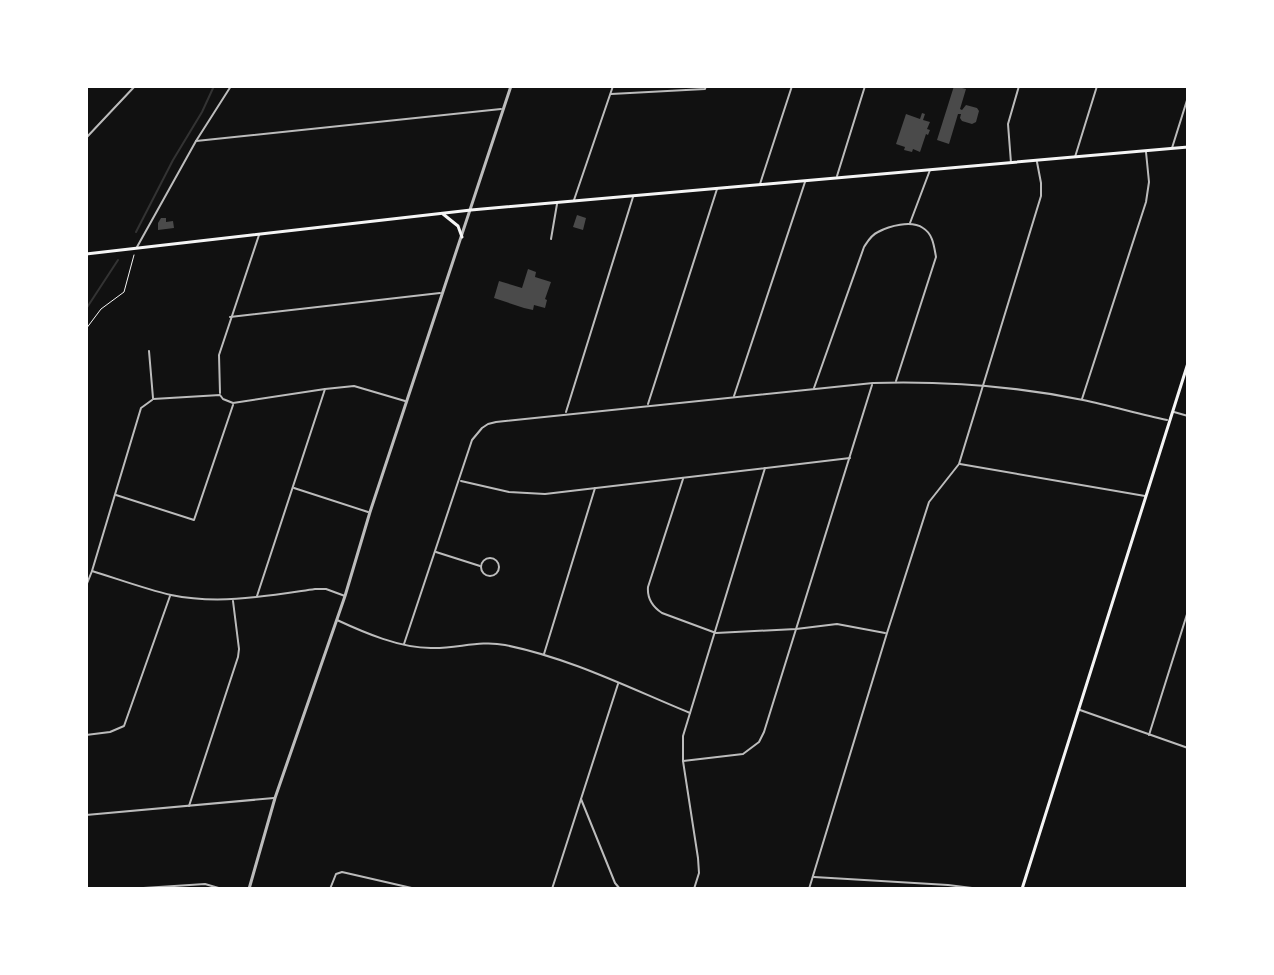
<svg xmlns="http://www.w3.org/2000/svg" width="1274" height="975" viewBox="0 0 1274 975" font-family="Jost,sans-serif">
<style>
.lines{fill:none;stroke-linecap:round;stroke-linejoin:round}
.stream{stroke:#333;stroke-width:2}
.building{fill:#4a4a4a}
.path{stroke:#f5f5f5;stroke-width:1}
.minor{stroke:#bcbcbc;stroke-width:2}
.tertiary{stroke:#bcbcbc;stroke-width:3}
.secondary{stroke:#f5f5f5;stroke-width:3}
</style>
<rect width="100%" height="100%" fill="#111"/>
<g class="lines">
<!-- stream -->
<g class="stream">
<polyline points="136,232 173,160 202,112 214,86"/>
<polyline points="86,309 118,260"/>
</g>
</g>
<!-- building -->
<g class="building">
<polygon points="954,86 966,89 960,109 962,110 966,105 977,108 979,111 976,122 972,124 962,121 960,118 961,114 958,114 949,144 937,140"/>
<polygon points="922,113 925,114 923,120 930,122 927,129 930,130 928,135 926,134 920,152 913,149 912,152 904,150 905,147 896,144 906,114 920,119"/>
<polygon points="577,215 586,218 583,230 573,227"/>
<polygon points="161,218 166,218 166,222 173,221 174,228 158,230 158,223"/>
<polygon points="528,269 536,272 535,277 551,282 545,299 547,300 545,308 534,305 533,310 524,308 494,298 499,281 522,288"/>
</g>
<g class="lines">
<!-- path -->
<polyline class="path" points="86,329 101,309 124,292 134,255"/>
<!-- minor -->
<g class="minor">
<polyline points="611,94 705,89 706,86"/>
<polyline points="86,138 135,86"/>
<polyline points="196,141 501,109"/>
<polyline points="1172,148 1188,97"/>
<polyline points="1075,157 1097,86"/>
<polyline points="1011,163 1008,124 1019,86"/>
<polyline points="837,176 865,86"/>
<polyline points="760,184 792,86"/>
<polyline points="574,200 613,86"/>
<polyline points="910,223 930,170"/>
<polyline points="551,239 557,204"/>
<polyline points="137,247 196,141 231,86"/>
<polyline points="230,317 440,293"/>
<polyline points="149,351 153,398"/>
<path d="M814,388l50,-141c4,-6 7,-12 14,-15 11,-6 33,-12 45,-4 10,6 11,18 13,29l-40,124"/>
<polyline points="220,393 219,355 259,235"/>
<polyline points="734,396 805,182"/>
<polyline points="153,399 220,395 223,399 233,403 325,389 354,386 405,401"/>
<polyline points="1082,399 1146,202 1149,182 1146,152"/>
<polyline points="648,404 717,189"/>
<polyline points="566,412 633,197"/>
<polyline points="1174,412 1188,416"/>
<polyline points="960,464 1145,496"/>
<path d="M683,479l-35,108c-1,12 5,20 14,26l54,20 80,-4 41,-5 48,9"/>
<polyline points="461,481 509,492 545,494 850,458"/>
<polyline points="294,488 368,512"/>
<polyline points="116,495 194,520 233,405"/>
<polyline points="436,552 480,566"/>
<circle cx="490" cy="567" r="9"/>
<path d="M92,571c26,8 53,18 79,24 48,10 96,1 144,-6h11l19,7"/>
<polyline points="86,586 92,571 141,408 152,400"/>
<polyline points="257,596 325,389"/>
<path d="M337,620c28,13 63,28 94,28 25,1 49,-8 74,-3 65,13 124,43 185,68"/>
<path d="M404,644l68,-204 10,-12 6,-4 8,-2 377,-39c70,-2 142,3 210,17 28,6 56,14 84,20"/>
<polyline points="544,654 595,488"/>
<polyline points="1080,710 1188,748"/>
<polyline points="86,735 110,732 124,726 170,596"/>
<polyline points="1149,735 1188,611"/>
<polyline points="683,761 743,754 759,742 764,732 872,385"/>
<polyline points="581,799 615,883 620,889"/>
<polyline points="189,806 238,657 239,649 233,601"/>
<polyline points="86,815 274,798"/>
<polyline points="814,877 948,885 980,889"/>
<polyline points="128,889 205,884 222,889"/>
<polyline points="330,889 336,874 342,872 416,889"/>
<polyline points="552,889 618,684"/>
<polyline points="694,889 699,873 698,858 683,761 683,736 765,468"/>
<polyline points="809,889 887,633 929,502 959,464 1041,196 1041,183 1037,162"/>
</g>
<!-- tertiary -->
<polyline class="tertiary" points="249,889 275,798 345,596 370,512 511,86"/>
<!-- secondary -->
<g class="secondary">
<polyline points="443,214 458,226 462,237"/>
<polyline points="86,254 471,210 1188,147"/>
<polyline points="1022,889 1188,363"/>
</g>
</g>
<!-- border -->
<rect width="1274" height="975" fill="none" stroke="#ffffff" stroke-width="176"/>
</svg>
